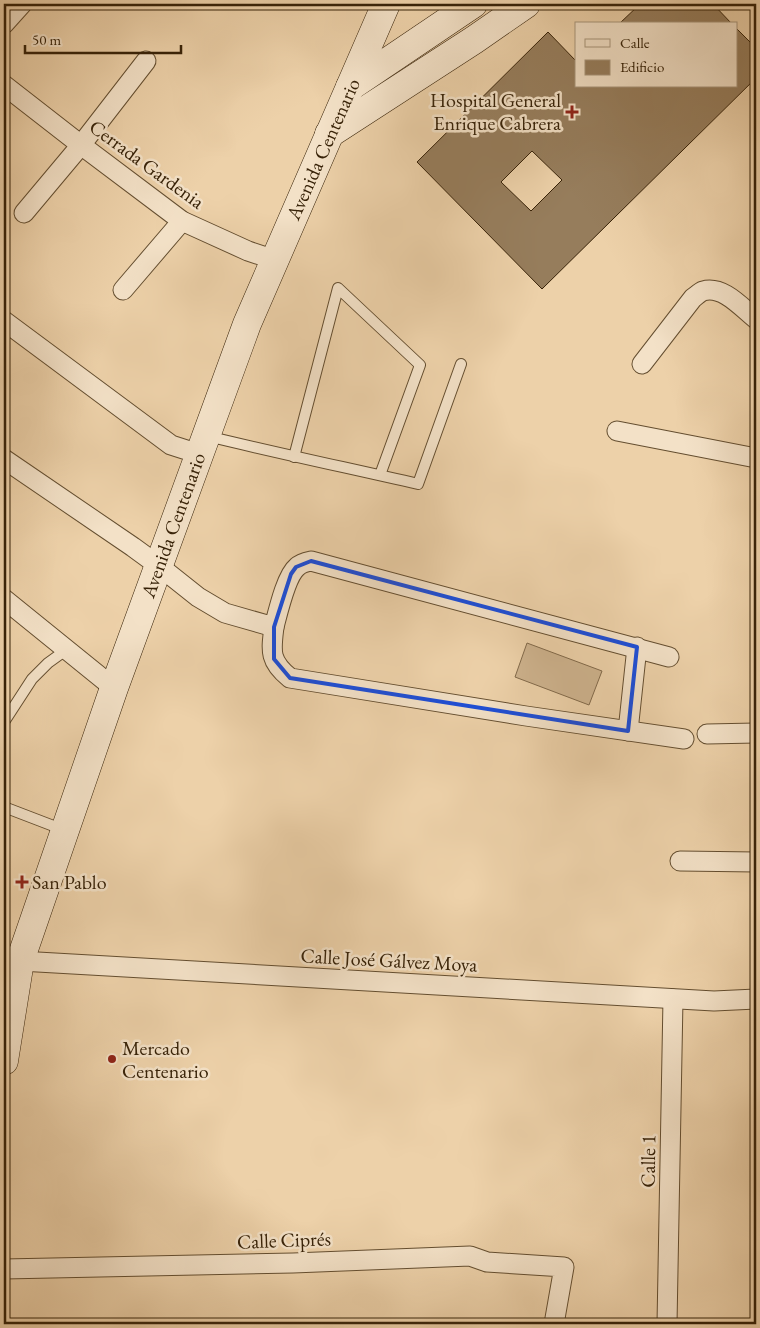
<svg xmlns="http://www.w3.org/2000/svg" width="760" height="1328" viewBox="0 0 760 1328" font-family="'EB Garamond',serif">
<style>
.green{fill:#ceb38e;stroke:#826a4b}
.building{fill:#967d5c;stroke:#372208;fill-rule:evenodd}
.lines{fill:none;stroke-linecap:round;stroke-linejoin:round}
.lane-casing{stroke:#644e30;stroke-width:12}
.street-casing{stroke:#644e30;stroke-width:21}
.secondary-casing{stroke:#372208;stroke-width:29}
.lane{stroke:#f3e1c7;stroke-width:10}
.street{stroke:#f3e1c7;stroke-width:19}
.secondary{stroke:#f3e1c7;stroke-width:28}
.marked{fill:none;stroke:#1d4ed8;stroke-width:4;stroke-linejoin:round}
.poi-dot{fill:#8f2418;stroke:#f3e1c7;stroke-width:2}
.labels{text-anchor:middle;stroke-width:5;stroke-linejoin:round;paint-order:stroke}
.poi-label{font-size:20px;fill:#372208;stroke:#f3e1c7;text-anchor:start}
.street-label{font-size:20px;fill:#372208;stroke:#f3e1c7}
</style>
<rect width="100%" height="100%" fill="#edd1a9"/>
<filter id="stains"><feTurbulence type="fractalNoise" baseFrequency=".004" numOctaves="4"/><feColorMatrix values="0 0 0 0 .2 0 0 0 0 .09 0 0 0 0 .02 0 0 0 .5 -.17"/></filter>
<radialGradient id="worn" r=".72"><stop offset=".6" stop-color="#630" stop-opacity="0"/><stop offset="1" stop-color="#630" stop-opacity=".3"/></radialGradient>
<!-- green -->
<polygon class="green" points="527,643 602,671 589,705 515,677"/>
<!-- building -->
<g class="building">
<polygon points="640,4 713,4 732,24 619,24"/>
<path d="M736,28l20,20v30l-214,211 -125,-127 131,-130 28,29v25h160zM532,151l30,29 -31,31 -30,-29z"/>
</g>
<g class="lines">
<defs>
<g id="lane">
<path d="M207,436c70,17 141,32 211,48l43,-120"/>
<polyline points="294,457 338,288 420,365 380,475"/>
<polyline points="4,722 32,679 48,663 66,650"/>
<polyline points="4,807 64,830"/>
</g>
<g id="street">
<polyline points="4,24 22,4"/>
<polyline points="4,85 81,145 182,221 248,251 275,260"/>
<polyline points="24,213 81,145 146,61"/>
<polyline points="123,290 182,221"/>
<polyline points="4,321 171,445 199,454"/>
<path d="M642,364l51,-66c3,-2 7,-6 10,-7 20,-6 39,17 53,28"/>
<polyline points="617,431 756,458"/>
<path d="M4,459l129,88 26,19 39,31 27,16 49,14c4,-15 12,-51 23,-60 4,-4 9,-5 14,-6l358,96"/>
<polyline points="4,599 114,688"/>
<path d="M274,627c-3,24 -5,34 16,51l236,38 158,23"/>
<polyline points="628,731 637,647"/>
<polyline points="707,734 756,733"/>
<polyline points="680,861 756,862"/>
<polyline points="20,961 714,1001 756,999"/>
<polyline points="4,1269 293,1263 470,1256 487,1262 564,1267 554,1324"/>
<polyline points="667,1324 673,999"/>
</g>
<g id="secondary">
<polyline points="350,87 473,4"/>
<polyline points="329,134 474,40 526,4"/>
<polyline points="4,1061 20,961 114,688 247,324 386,4"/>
</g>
</defs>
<!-- lane casing -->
<use href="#lane" class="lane-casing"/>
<!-- street casing -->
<use href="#street" class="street-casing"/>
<!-- secondary casing -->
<use href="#secondary" class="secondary-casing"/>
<!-- lane -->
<use href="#lane" class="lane"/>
<!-- street -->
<use href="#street" class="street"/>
<!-- secondary -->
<use href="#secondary" class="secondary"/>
</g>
<!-- marked area -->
<path class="marked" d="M311,561l326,86 -9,84 -338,-53 -16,-19v-32l17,-53 5,-7z"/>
<!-- markers -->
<g class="poi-dot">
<path d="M569.5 104.5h5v5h5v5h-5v5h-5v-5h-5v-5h5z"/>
<path d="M19.5 874.5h5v5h5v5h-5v5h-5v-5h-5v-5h5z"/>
<circle cx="112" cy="1059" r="5"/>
</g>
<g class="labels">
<!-- poi labels -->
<g class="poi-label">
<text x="561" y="107" text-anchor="end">Hospital General<tspan x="561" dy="23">Enrique Cabrera</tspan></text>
<text x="32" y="889">San Pablo</text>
<text x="122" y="1055">Mercado<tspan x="122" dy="23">Centenario</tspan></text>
</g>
<!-- street labels -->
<g class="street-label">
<text transform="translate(323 149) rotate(-66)" y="7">Avenida Centenario</text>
<text transform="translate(147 164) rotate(36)" y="7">Cerrada Gardenia</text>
<text transform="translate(173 525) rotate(-70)" y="7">Avenida Centenario</text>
<text transform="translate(389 960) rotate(3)" y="7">Calle José Gálvez Moya</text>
<text transform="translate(648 1161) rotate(-89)" y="7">Calle 1</text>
<text transform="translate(284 1240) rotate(-2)" y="7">Calle Ciprés</text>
</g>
</g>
<!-- margin -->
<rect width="760" height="1328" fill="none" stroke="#edd1a9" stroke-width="20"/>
<rect x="5" y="5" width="750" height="1318" fill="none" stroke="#372208" stroke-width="2.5"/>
<rect x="10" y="10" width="740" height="1308" fill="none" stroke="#372208"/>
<!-- legend -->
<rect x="575" y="22" width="162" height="65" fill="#f3e1c7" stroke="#a8957b"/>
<rect x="585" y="39" width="25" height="8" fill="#f3e1c7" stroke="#a8957b"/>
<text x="620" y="48" font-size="15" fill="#372208">Calle</text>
<rect x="585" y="60" width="25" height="15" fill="#967d5c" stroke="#a8957b"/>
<text x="620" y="72" font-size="15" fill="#372208">Edificio</text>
<!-- scale -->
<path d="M25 45v8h156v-8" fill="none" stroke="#372208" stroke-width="2.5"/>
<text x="32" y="45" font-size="15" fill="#372208" stroke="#f3e1c7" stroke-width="4" paint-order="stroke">50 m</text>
<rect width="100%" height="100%" filter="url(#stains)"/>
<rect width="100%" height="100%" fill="url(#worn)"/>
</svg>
